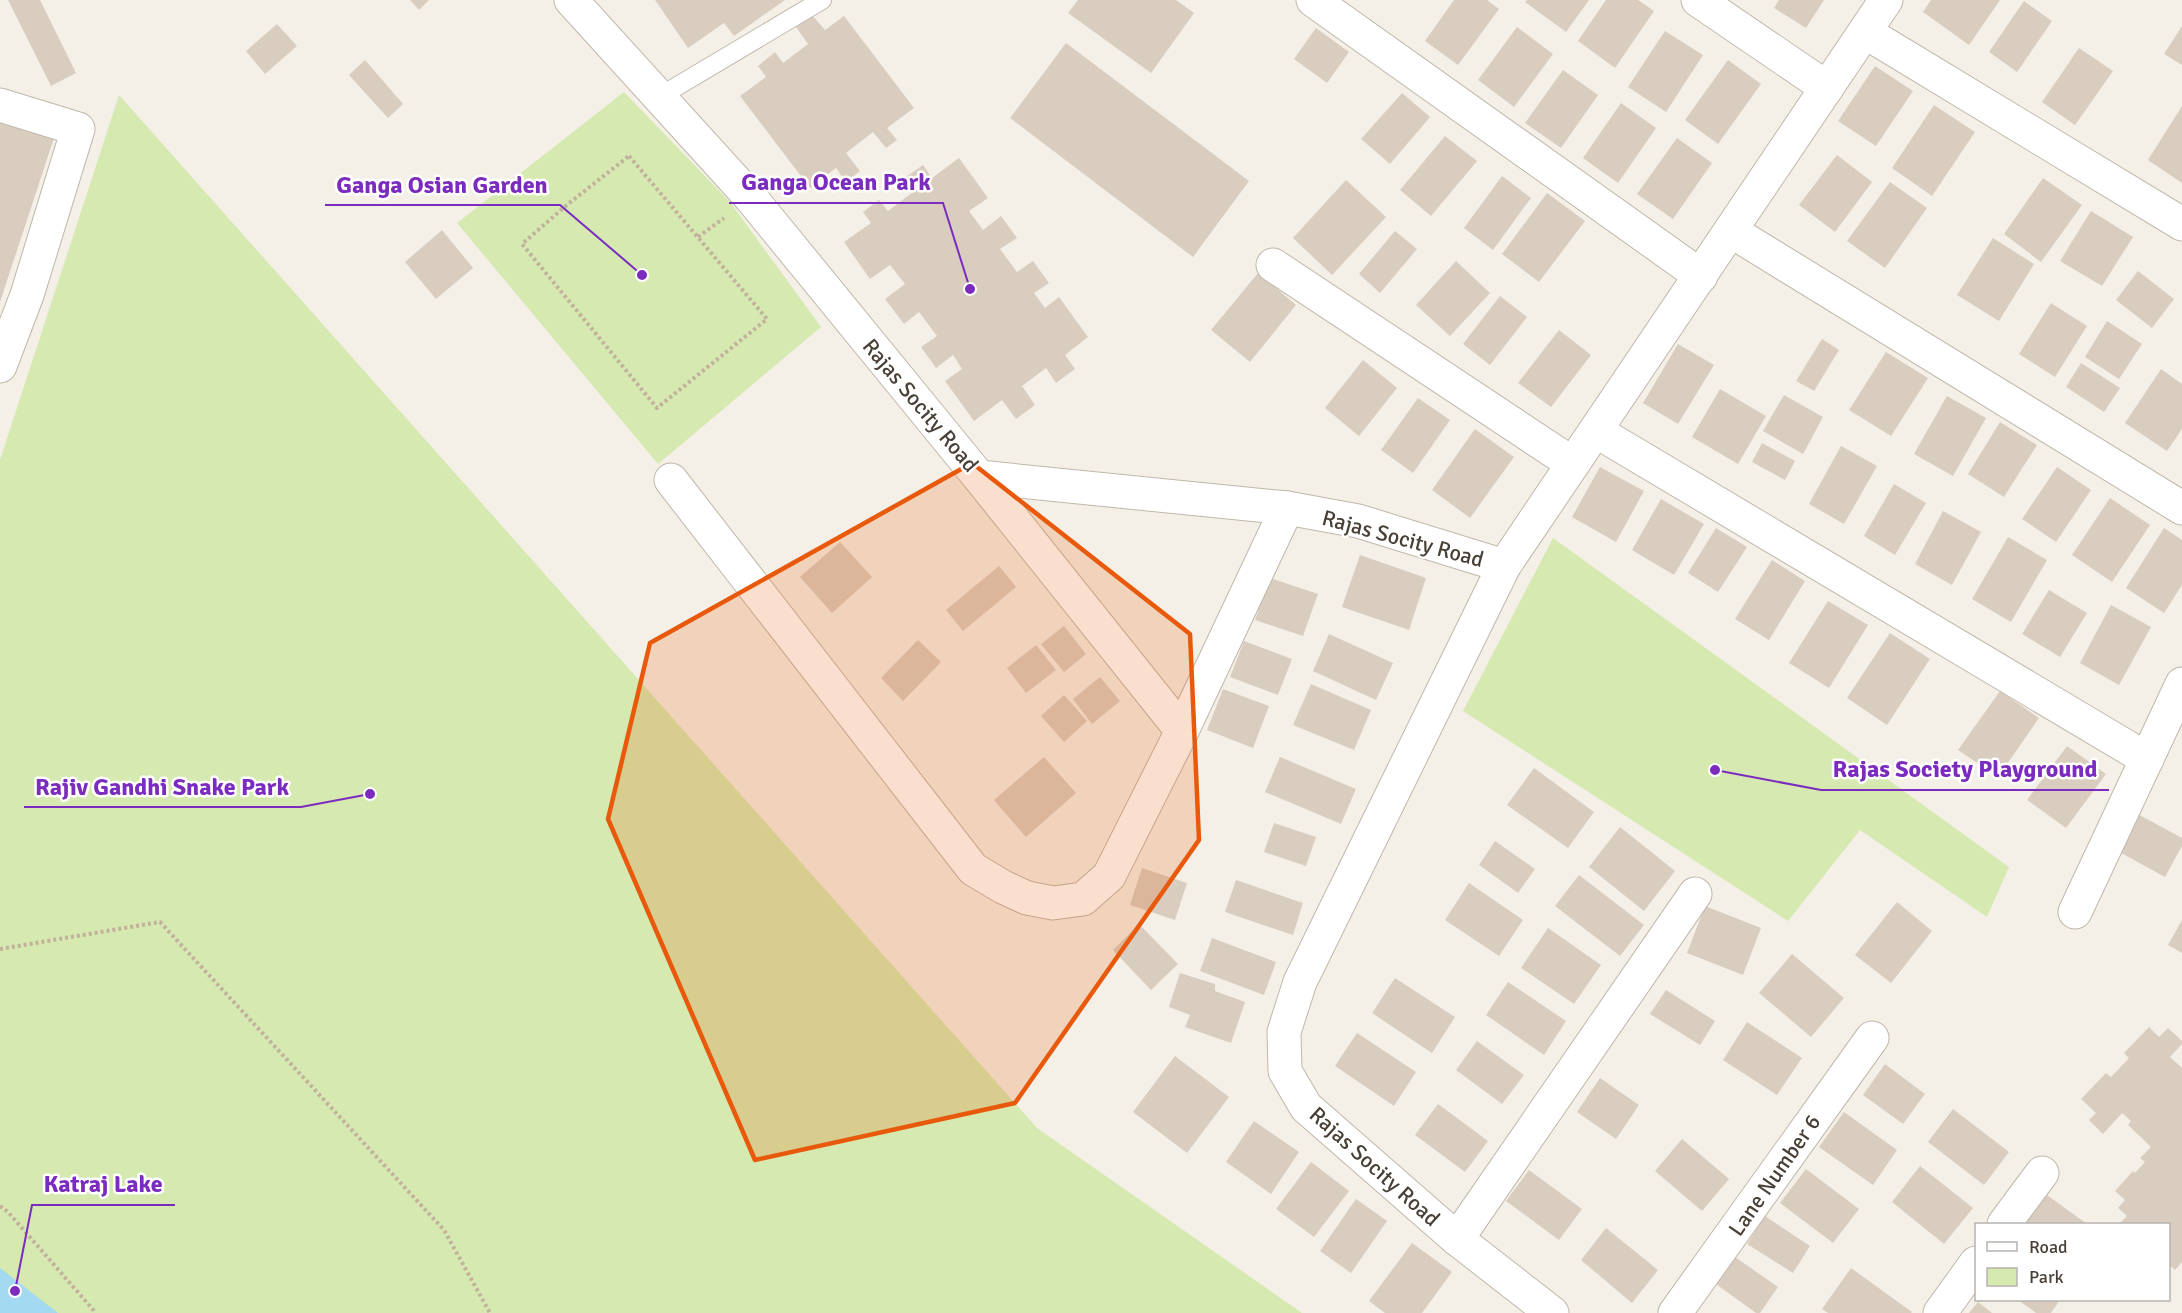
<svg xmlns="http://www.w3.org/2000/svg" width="2182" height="1313" viewBox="0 0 2182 1313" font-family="Signika,sans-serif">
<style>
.green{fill:#d5e9b0}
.water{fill:#a4d9f2}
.building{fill:#d9cdc0}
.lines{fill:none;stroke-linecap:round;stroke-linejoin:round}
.service-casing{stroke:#c0b7aa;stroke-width:20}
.minor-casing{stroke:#c0b7aa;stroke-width:35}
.tertiary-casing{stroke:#c0b7aa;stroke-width:35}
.path{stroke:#c2b19b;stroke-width:4;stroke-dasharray:3 3;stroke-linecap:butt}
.service{stroke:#fff;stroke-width:18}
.minor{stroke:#fff;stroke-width:33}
.tertiary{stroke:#fff;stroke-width:33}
.marked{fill:#e8590c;fill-opacity:0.2;stroke:#e8590c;stroke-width:4.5;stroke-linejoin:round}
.labels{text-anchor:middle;stroke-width:5;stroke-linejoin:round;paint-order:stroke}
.street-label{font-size:22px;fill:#484037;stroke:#fff}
.leader{fill:none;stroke:#7b2cbf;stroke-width:2}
.callout-dot{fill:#7b2cbf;stroke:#fff;stroke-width:2}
.callout-label{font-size:24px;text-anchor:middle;font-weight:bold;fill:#7b2cbf;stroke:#fff;stroke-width:5;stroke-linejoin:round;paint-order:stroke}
</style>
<rect width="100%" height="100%" fill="#f4f0e8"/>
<!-- green -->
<g class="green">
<polygon points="624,92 730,202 821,327 658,464 457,223"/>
<polygon points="119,95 1037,1128 1302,1313 0,1313 0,460"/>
<polygon points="1553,538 2009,867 1987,917 1860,830 1788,921 1463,711"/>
</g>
<!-- water -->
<polygon class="water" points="0,1268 58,1313 0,1313"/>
<!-- building -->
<g class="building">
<polygon points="8,0 40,0 76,73 51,86"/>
<polygon points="410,0 429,0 419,10"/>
<polygon points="655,0 785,0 734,36 724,23 688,48"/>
<polygon points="1078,0 1176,0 1194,13 1151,73 1068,13"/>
<polygon points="1454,0 1487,0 1499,9 1458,65 1425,41"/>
<polygon points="1527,0 1589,0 1566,32 1525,2"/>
<polygon points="1606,0 1638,0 1654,11 1615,68 1578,41"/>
<polygon points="1779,0 1824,0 1806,28 1774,8"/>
<polygon points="1931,0 2000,0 1969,45 1923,12"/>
<polygon points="2024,1 2052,21 2017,72 1989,52"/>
<polygon points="812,15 825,30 844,16 914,108 887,128 897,140 886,148 873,132 846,153 860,171 846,182 836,168 810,188 740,96 766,77 758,66 775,52 783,63 808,44 796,27"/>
<polygon points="277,24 297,46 265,74 246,51"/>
<polygon points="2182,26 2182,65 2164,54"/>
<polygon points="1517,27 1553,54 1514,107 1478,80"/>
<polygon points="1316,28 1349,52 1327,83 1294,59"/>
<polygon points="1665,31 1703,55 1666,112 1628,87"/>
<polygon points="1066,43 1249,181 1193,257 1010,118"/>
<polygon points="2079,48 2113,71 2075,125 2042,102"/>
<polygon points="365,60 403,104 388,118 349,75"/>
<polygon points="1728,60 1761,84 1718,144 1685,120"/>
<polygon points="1875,66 1913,91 1876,146 1838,121"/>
<polygon points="1563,70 1598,95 1561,148 1525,123"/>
<polygon points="1402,93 1430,117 1390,164 1361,139"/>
<polygon points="1621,103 1656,128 1618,183 1583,158"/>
<polygon points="1934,105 1975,132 1932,196 1892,168"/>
<polygon points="2182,106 2182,183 2148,160"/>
<polygon points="0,117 55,135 0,302"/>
<polygon points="1445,136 1477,161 1431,216 1400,190"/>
<polygon points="1677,138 1712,163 1673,219 1637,194"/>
<polygon points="1837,155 1872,182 1835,232 1799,205"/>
<polygon points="959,158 988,198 969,211 983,230 1001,216 1017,238 1000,249 1017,272 1033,261 1049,283 1034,293 1045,308 1059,297 1088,337 1065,355 1075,369 1056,383 1046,368 1022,386 1035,405 1016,419 1002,400 974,421 945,381 962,369 953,355 936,368 921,347 937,336 919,312 904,324 885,299 905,284 890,265 870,279 844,242 871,223 863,212 879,200 888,211 913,192 903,179 923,165 932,178"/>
<polygon points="1502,176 1531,198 1493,250 1464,228"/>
<polygon points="2043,178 2082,205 2041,262 2004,234"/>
<polygon points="1346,180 1386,217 1332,275 1293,238"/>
<polygon points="1890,182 1927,208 1885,268 1847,241"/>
<polygon points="1547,193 1585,221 1539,282 1502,254"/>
<polygon points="2091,211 2133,237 2102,286 2060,261"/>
<polygon points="442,230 473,268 436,299 405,262"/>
<polygon points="1395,231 1417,249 1380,293 1359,274"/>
<polygon points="1993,238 2034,264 1999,321 1957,295"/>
<polygon points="1456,261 1490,293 1450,336 1416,305"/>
<polygon points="2138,271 2174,299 2152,328 2116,300"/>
<polygon points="1258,273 1296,305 1250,362 1211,330"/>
<polygon points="1500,296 1527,317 1490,365 1463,344"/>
<polygon points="2051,303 2087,326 2055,377 2019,354"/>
<polygon points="2107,321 2142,344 2119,379 2085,357"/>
<polygon points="1559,330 1591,355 1551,407 1518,383"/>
<polygon points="1822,339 1839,350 1814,391 1796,381"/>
<polygon points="1678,344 1714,365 1678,424 1643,403"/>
<polygon points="1886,352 1928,378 1891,436 1849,410"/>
<polygon points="1363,360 1397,388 1359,436 1325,408"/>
<polygon points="2081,363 2120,388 2104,412 2066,387"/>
<polygon points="2161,369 2182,384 2182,429 2167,451 2125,423"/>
<polygon points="1720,389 1766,416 1738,464 1692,437"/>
<polygon points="1784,395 1823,417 1803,454 1763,431"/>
<polygon points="1947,396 1986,418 1953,476 1914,454"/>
<polygon points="1418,398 1450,420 1413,473 1381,450"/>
<polygon points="2000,422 2037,445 2004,497 1968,474"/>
<polygon points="1475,429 1514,457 1470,518 1432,490"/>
<polygon points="1762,443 1795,461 1785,480 1752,462"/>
<polygon points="1841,446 1877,466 1844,524 1809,504"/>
<polygon points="1600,467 1644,491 1616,542 1572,517"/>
<polygon points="2057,467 2091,490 2056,542 2022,519"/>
<polygon points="1894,484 1926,503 1895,555 1864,536"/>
<polygon points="2110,498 2150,525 2112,582 2072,555"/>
<polygon points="1661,499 1704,524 1674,575 1632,550"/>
<polygon points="1943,511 1981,532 1952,585 1915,564"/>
<polygon points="1716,528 1747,547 1718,592 1688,573"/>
<polygon points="2164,528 2182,540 2182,585 2164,613 2126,588"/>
<polygon points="2008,537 2047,560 2011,622 1972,599"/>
<polygon points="840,542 872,577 832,613 800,577"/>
<polygon points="1360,555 1426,578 1409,630 1342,607"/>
<polygon points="1772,560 1805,581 1769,640 1735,619"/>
<polygon points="999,566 1016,587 963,631 946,610"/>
<polygon points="1270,578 1318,594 1303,636 1255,620"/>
<polygon points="2049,590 2087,613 2060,657 2022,634"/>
<polygon points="1828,601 1868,625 1829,688 1789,663"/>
<polygon points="2111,605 2151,627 2119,685 2080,663"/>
<polygon points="1064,626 1086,654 1064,672 1041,644"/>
<polygon points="1890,633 1930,659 1887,725 1847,698"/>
<polygon points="1329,634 1393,663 1376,700 1313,671"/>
<polygon points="918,640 941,662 903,701 881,678"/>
<polygon points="1244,641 1292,659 1278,695 1230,677"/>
<polygon points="1036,645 1056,670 1026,693 1007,668"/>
<polygon points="1100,677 1120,701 1092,724 1073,699"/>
<polygon points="1311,684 1371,710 1354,750 1293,725"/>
<polygon points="1223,689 1269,706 1253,748 1207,730"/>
<polygon points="2000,691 2039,718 1998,777 1958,750"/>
<polygon points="1064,695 1087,721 1064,742 1041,716"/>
<polygon points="2067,746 2106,774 2066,828 2027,800"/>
<polygon points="1044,757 1076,793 1026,837 994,800"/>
<polygon points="1280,757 1356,789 1341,824 1265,792"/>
<polygon points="1534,768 1594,812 1568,848 1507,805"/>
<polygon points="2134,812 2182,838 2182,846 2165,877 2114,849"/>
<polygon points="1274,823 1316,837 1306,866 1264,852"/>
<polygon points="1620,827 1675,871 1644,911 1589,867"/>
<polygon points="1495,841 1535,869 1518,893 1479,865"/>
<polygon points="1142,868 1187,883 1175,920 1130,905"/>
<polygon points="1579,875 1644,925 1620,956 1555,906"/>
<polygon points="1236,880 1303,903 1293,935 1225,912"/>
<polygon points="1469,883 1523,920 1499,956 1445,920"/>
<polygon points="1897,902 1932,931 1891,983 1855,955"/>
<polygon points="1705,906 1761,928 1743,975 1687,953"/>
<polygon points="2182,920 2182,953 2168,945"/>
<polygon points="1139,924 1178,964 1151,990 1113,950"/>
<polygon points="1548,928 1601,965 1574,1004 1521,968"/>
<polygon points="1212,938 1276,962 1264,995 1200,971"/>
<polygon points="1792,954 1844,998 1811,1037 1759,993"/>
<polygon points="1180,973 1215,984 1215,991 1245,1002 1231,1043 1185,1027 1190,1015 1169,1007"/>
<polygon points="1395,978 1455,1017 1432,1053 1372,1013"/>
<polygon points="1508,982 1566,1021 1544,1055 1486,1015"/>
<polygon points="1666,990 1715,1021 1700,1045 1650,1014"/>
<polygon points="1747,1022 1802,1058 1777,1095 1723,1060"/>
<polygon points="2149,1027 2159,1037 2168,1028 2182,1041 2182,1044 2170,1057 2182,1068 2182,1262 2175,1270 2168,1264 2168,1224 2119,1224 2127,1216 2118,1208 2125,1200 2115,1191 2133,1171 2135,1173 2145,1162 2140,1158 2151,1147 2128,1125 2131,1121 2122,1113 2103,1134 2089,1120 2096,1113 2081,1099 2106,1073 2111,1077 2129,1058 2124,1053"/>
<polygon points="1357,1033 1416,1072 1394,1106 1335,1066"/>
<polygon points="1477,1041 1524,1075 1502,1104 1456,1070"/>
<polygon points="1175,1056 1229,1097 1187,1153 1133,1112"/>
<polygon points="1885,1064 1925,1094 1903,1124 1863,1095"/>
<polygon points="1600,1078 1639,1105 1616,1139 1577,1112"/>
<polygon points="1438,1104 1488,1141 1465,1172 1415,1135"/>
<polygon points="1953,1109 2009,1152 1984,1185 1928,1142"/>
<polygon points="1844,1112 1897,1150 1873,1185 1819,1147"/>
<polygon points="1254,1121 1299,1152 1271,1194 1226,1162"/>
<polygon points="1682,1139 1729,1179 1702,1211 1655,1171"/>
<polygon points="1311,1162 1349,1191 1314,1237 1276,1209"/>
<polygon points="1920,1166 1973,1208 1944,1244 1892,1202"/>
<polygon points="1806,1169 1859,1209 1833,1243 1780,1203"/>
<polygon points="1529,1170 1582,1209 1559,1240 1506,1201"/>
<polygon points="2040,1190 2087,1224 2027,1224 2019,1219"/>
<polygon points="1356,1199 1387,1221 1351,1273 1320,1251"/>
<polygon points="1765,1216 1810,1246 1793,1273 1747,1244"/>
<polygon points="1606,1228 1658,1270 1632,1303 1581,1260"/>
<polygon points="1412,1243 1452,1272 1422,1313 1385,1313 1369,1301"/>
<polygon points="1728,1252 1778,1287 1760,1313 1756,1313 1709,1279"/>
<polygon points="1851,1268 1912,1312 1911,1313 1828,1313 1822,1309"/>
<polygon points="2018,1300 2060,1300 2051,1313 2036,1313"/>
<polygon points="1978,1302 1992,1313 1969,1313"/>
</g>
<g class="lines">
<defs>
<polyline id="service" points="659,97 822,0"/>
<g id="minor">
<polyline points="571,0 751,198 979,477 1287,508 1358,521 1504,566"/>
<polyline points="1313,0 1701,276"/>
<polyline points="1698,0 1827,88"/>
<polyline points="1865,32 2182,224"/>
<polyline points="0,105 78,129 27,295 0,366"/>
<polyline points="1731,231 2182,508"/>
<polyline points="1273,265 1573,464"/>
<polyline points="1596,431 2147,759"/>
<polyline points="979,477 1182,731"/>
<polyline points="671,480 973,869 1003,887 1027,898 1053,903 1083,899 1109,876 1182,731 1287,508"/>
<polyline points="2075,912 2182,684"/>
<polyline points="2004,1224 2042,1173"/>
<polyline points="1457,1239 1695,894"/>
<polyline points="1675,1313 1872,1038"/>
<polyline points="1940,1313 1976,1263"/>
</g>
<polyline id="tertiary" points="1552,1313 1457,1239 1306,1107 1285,1071 1284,1032 1300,982 1504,566 1886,0"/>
</defs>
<!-- service casing -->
<use href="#service" class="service-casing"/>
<!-- minor casing -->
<use href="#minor" class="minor-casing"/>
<!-- tertiary casing -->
<use href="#tertiary" class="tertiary-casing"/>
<!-- path -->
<g class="path">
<polygon points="629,156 767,319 657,408 522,244 568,204"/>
<polyline points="698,237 724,218"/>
<polyline points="0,949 160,922 444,1230 490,1313"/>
<polyline points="0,1206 8,1212 96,1313"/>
</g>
<!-- service -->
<use href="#service" class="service"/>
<!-- minor -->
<use href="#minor" class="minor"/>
<!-- tertiary -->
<use href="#tertiary" class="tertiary"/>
</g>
<!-- marked area -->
<path class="marked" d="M972,463l218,171 9,206 -184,263 -260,57 -147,-341 42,-176z"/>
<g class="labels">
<!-- street labels -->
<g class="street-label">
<text transform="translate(921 405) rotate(50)" y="8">Rajas Socity Road</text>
<text transform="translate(1403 538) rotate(15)" y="8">Rajas Socity Road</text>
<text transform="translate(1375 1166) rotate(42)" y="8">Rajas Socity Road</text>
<text transform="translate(1774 1175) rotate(-55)" y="8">Lane Number 6</text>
</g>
</g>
<!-- callouts -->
<path class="leader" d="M970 289L943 203H729M642 275L560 205H325M1715 770L1821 790H2109M370 794L301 807H24M15 1291L32 1205H175"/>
<g class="callout-dot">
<circle cx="970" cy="289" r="6"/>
<circle cx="642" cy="275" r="6"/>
<circle cx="1715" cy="770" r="6"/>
<circle cx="370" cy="794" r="6"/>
<circle cx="15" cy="1291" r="6"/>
</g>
<g class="callout-label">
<text x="836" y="190">Ganga Ocean Park</text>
<text x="442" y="193">Ganga Osian Garden</text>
<text x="1965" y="777">Rajas Society Playground</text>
<text x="162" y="795">Rajiv Gandhi Snake Park</text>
<text x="103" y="1192">Katraj Lake</text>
</g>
<!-- legend -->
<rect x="1975" y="1223" width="195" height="78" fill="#ffffff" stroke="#b6b3af" stroke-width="1.5"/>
<rect x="1987" y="1242" width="30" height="9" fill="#ffffff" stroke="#b6b3af" stroke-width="1.5"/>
<text x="2029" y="1253" font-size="18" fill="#484037">Road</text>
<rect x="1987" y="1268" width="30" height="18" fill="#d5e9b0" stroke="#b6b3af" stroke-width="1.5"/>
<text x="2029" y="1283" font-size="18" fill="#484037">Park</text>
</svg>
